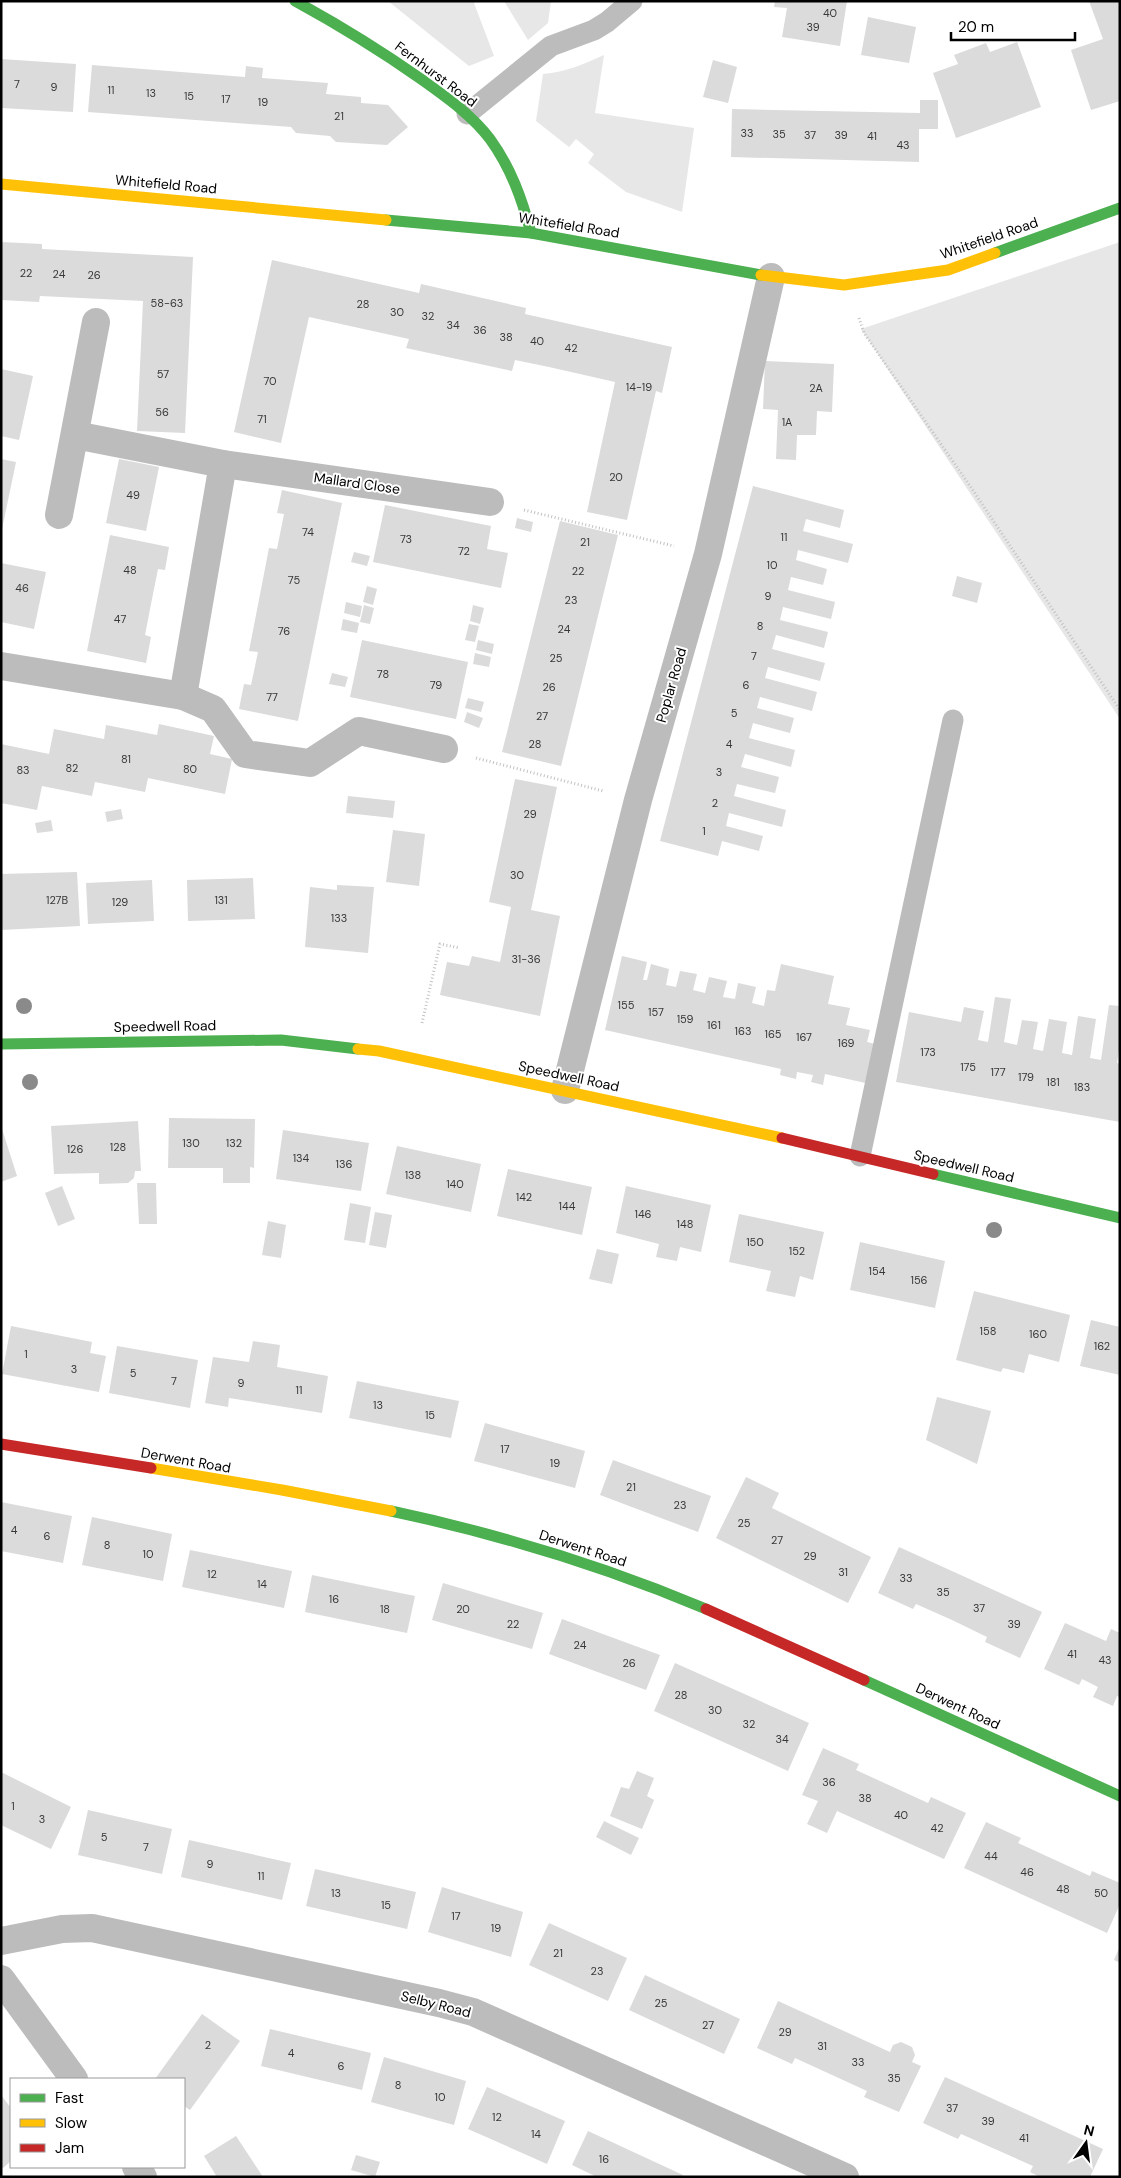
<svg xmlns="http://www.w3.org/2000/svg" width="1121" height="2178" viewBox="0 0 1121 2178" font-family="'DM Sans',sans-serif">
<style>
.green{fill:#e7e7e7}
.building{fill:#dbdbdb}
.lines{fill:none;stroke-linecap:round;stroke-linejoin:round}
.path{stroke:#c2c2c2;stroke-width:3;stroke-dasharray:1 2.5;stroke-linecap:butt}
.lane{stroke:#bcbcbc;stroke-width:21}
.street{stroke:#bcbcbc;stroke-width:28}
.fast{stroke:#4caf50;stroke-width:11}
.slow{stroke:#ffc107;stroke-width:11}
.jam{stroke:#c62828;stroke-width:11}
.tree{fill:#8a8a8a}
.labels{text-anchor:middle;stroke-width:4;stroke-linejoin:round;paint-order:stroke}
.number-label{font-size:11px;fill:#373737}
.street-label{font-size:14px;fill:#000;stroke:#fff}
</style>
<rect width="100%" height="100%" fill="#fff"/>
<!-- green -->
<g class="green">
<polygon points="388,1 477,1 474,3 494,56 469,66"/>
<polygon points="504,1 551,1 548,23 528,40"/>
<path d="M604,55l-9,58 99,15 -12,84 -56,-20 -38,-29 6,-9 -18,-15 -7,8 -33,-26 7,-47c23,-2 41,-10 61,-19z"/>
<polygon points="1120,242 1120,719 861,329"/>
</g>
<!-- building -->
<g class="building">
<polygon points="775,1 847,1 840,46 782,37 787,8 774,7"/>
<polygon points="1089,1 1120,1 1120,101 1091,110 1071,50 1103,39"/>
<polygon points="868,17 916,27 909,63 861,55"/>
<polygon points="1017,42 1041,107 956,138 933,73 958,64 954,55 986,43 990,52"/>
<polygon points="1,59 76,64 73,112 1,108"/>
<polygon points="713,60 737,67 728,103 703,97"/>
<polygon points="92,65 245,77 246,66 263,68 262,78 328,83 326,94 361,97 361,103 388,105 408,127 387,145 336,142 330,136 296,133 291,127 88,112"/>
<polygon points="920,100 938,100 938,129 919,129 919,162 731,157 732,109 920,113"/>
<polygon points="1,242 42,244 42,249 193,257 185,433 137,431 143,301 40,296 39,302 1,300"/>
<polygon points="272,260 419,293 421,284 526,308 525,314 672,347 662,393 656,391 627,520 587,512 615,382 549,367 515,360 512,371 406,348 409,339 309,317 281,443 234,432"/>
<polygon points="765,361 834,364 832,412 817,411 816,435 797,435 796,460 776,459 778,410 763,409"/>
<polygon points="1,369 33,376 19,440 1,436"/>
<polygon points="1,459 16,462 2,529 1,529"/>
<polygon points="119,459 159,467 146,531 106,523"/>
<polygon points="753,486 844,510 840,528 806,519 803,531 853,544 848,563 798,550 796,560 827,569 823,585 791,577 788,590 835,602 831,619 783,607 780,620 828,632 824,648 776,635 772,649 825,663 820,681 768,667 765,678 817,692 812,711 760,697 757,708 794,718 790,733 753,723 749,738 795,750 791,767 745,754 741,767 779,777 775,793 737,784 734,796 786,810 782,827 729,813 726,826 763,836 759,851 722,841 718,856 660,841"/>
<polygon points="282,490 342,503 298,721 239,709 244,684 251,685 258,652 249,651 269,548 277,549 284,514 277,513"/>
<polygon points="385,505 491,526 487,549 508,553 501,588 373,562"/>
<polygon points="517,518 533,522 531,532 515,528"/>
<polygon points="560,521 618,535 561,766 502,752"/>
<polygon points="110,535 169,547 165,570 158,569 151,604 145,635 151,637 146,663 87,651"/>
<polygon points="354,552 370,556 367,566 351,562"/>
<polygon points="1,563 46,572 34,629 1,622"/>
<polygon points="957,576 982,583 977,603 952,596"/>
<polygon points="367,586 377,589 373,605 363,602"/>
<polygon points="346,602 362,606 360,617 344,613"/>
<polygon points="364,605 374,608 370,624 360,622"/>
<polygon points="473,605 484,608 480,624 470,621"/>
<polygon points="343,619 359,623 357,633 341,630"/>
<polygon points="469,624 479,626 475,642 465,640"/>
<polygon points="362,640 468,662 456,719 350,697"/>
<polygon points="478,640 494,644 492,654 476,650"/>
<polygon points="475,653 491,657 489,667 473,664"/>
<polygon points="332,673 348,677 345,687 329,684"/>
<polygon points="468,698 484,702 481,712 465,708"/>
<polygon points="467,712 483,718 479,728 464,722"/>
<polygon points="159,724 214,736 210,754 232,759 225,794 148,778 145,792 95,782 92,796 42,786 37,810 1,803 1,744 49,754 54,729 104,739 106,725 157,735"/>
<polygon points="515,779 557,787 531,910 560,916 540,1016 440,995 447,962 469,966 472,956 500,962 511,907 489,902"/>
<polygon points="348,796 395,801 393,818 346,813"/>
<polygon points="121,809 123,819 107,822 105,812"/>
<polygon points="51,820 53,831 37,833 35,823"/>
<polygon points="393,830 425,834 419,886 386,882"/>
<polygon points="77,872 80,926 1,930 1,874"/>
<polygon points="253,878 255,919 188,921 187,880"/>
<polygon points="152,880 154,921 88,924 86,883"/>
<polygon points="337,885 374,887 368,953 305,947 310,887 337,890"/>
<polygon points="622,956 647,962 643,980 647,980 651,964 669,969 666,985 676,987 680,971 697,974 693,990 705,993 709,977 727,981 723,997 735,999 738,983 756,987 752,1003 764,1006 767,990 775,991 781,964 834,976 828,1004 850,1008 846,1025 870,1030 867,1042 879,1045 870,1084 825,1074 823,1085 811,1082 813,1075 797,1072 796,1079 780,1075 781,1069 605,1030"/>
<polygon points="995,997 1011,999 1004,1042 1017,1045 1022,1020 1038,1022 1033,1049 1043,1051 1049,1019 1067,1022 1062,1053 1072,1055 1078,1016 1096,1019 1090,1058 1101,1060 1109,1005 1120,1006 1120,1043 1117,1063 1120,1064 1120,1122 896,1082 909,1012 961,1022 964,1007 984,1011 978,1040 988,1042"/>
<polygon points="169,1118 255,1119 254,1168 250,1167 250,1183 223,1183 223,1168 168,1168"/>
<polygon points="138,1121 141,1171 135,1171 134,1178 128,1183 99,1184 99,1173 54,1174 51,1126"/>
<polygon points="2,1129 17,1176 1,1182 1,1130"/>
<polygon points="283,1130 369,1143 361,1191 276,1179"/>
<polygon points="397,1146 481,1164 471,1212 386,1194"/>
<polygon points="508,1169 592,1187 582,1235 497,1216"/>
<polygon points="137,1183 156,1183 157,1224 139,1224"/>
<polygon points="62,1186 75,1219 58,1226 45,1193"/>
<polygon points="626,1186 711,1205 701,1252 680,1247 677,1261 656,1257 659,1244 616,1233"/>
<polygon points="350,1203 371,1207 365,1243 344,1240"/>
<polygon points="375,1212 392,1215 386,1248 369,1245"/>
<polygon points="739,1214 824,1232 813,1280 800,1276 795,1297 766,1291 771,1271 729,1262"/>
<polygon points="268,1221 286,1225 281,1258 262,1255"/>
<polygon points="860,1242 945,1261 935,1308 850,1290"/>
<polygon points="597,1249 619,1254 612,1284 589,1279"/>
<polygon points="974,1291 1070,1315 1059,1362 1029,1354 1024,1373 1003,1368 1001,1372 956,1360"/>
<polygon points="1091,1320 1120,1327 1120,1375 1080,1366"/>
<polygon points="11,1326 92,1342 90,1353 106,1356 99,1392 2,1374"/>
<polygon points="253,1341 280,1345 277,1367 328,1376 322,1413 229,1398 228,1407 205,1403 213,1357 249,1362"/>
<polygon points="117,1346 198,1360 190,1408 109,1393"/>
<polygon points="357,1381 459,1401 451,1438 349,1418"/>
<polygon points="937,1397 991,1411 977,1464 926,1440"/>
<polygon points="485,1423 585,1451 575,1488 474,1461"/>
<polygon points="613,1460 711,1496 698,1532 600,1495"/>
<polygon points="746,1477 779,1493 772,1508 871,1557 848,1603 716,1538"/>
<polygon points="1,1502 72,1516 63,1563 1,1551"/>
<polygon points="92,1517 172,1534 163,1581 82,1565"/>
<polygon points="899,1547 1042,1612 1020,1658 985,1642 987,1637 952,1620 916,1604 913,1609 878,1593"/>
<polygon points="190,1550 292,1571 284,1608 182,1587"/>
<polygon points="312,1575 415,1596 407,1633 305,1612"/>
<polygon points="443,1583 543,1613 532,1649 432,1620"/>
<polygon points="562,1619 660,1655 646,1690 549,1654"/>
<polygon points="1065,1623 1106,1641 1111,1629 1120,1633 1120,1697 1117,1696 1113,1706 1093,1697 1098,1687 1082,1679 1079,1685 1044,1669"/>
<polygon points="675,1663 809,1723 788,1771 654,1711"/>
<polygon points="823,1748 859,1764 856,1770 928,1803 931,1797 966,1813 944,1859 837,1811 827,1833 807,1824 818,1801 802,1795"/>
<polygon points="637,1771 654,1778 647,1796 654,1800 642,1829 610,1816 621,1787 629,1789"/>
<polygon points="1,1772 71,1807 51,1849 1,1825"/>
<polygon points="88,1810 172,1829 162,1874 78,1855"/>
<polygon points="604,1821 639,1838 631,1855 596,1837"/>
<polygon points="986,1822 1021,1838 1018,1843 1090,1876 1092,1871 1120,1883 1120,1904 1107,1933 964,1868"/>
<polygon points="189,1840 291,1863 282,1900 181,1877"/>
<polygon points="315,1869 416,1892 407,1929 306,1906"/>
<polygon points="442,1887 523,1912 511,1957 428,1932"/>
<polygon points="549,1923 627,1958 608,2001 529,1965"/>
<polygon points="1120,1946 1120,1963 1114,1960"/>
<polygon points="645,1975 740,2019 724,2054 629,2010"/>
<polygon points="778,2001 890,2052 893,2045 901,2042 912,2047 915,2055 912,2062 921,2066 899,2112 864,2097 867,2091 795,2058 792,2064 757,2048"/>
<polygon points="202,2014 240,2041 190,2110 184,2106 184,2079 155,2079"/>
<polygon points="270,2029 371,2053 362,2090 261,2066"/>
<polygon points="384,2057 466,2081 454,2125 371,2102"/>
<polygon points="945,2077 1103,2149 1090,2177 1040,2177 1030,2172 1033,2166 961,2134 958,2139 923,2123"/>
<polygon points="487,2087 565,2121 547,2164 468,2129"/>
<polygon points="1,2095 11,2108 11,2161 3,2168 1,2166"/>
<polygon points="588,2131 683,2175 682,2177 597,2177 572,2165"/>
<polygon points="236,2136 263,2177 217,2177 204,2156"/>
<polygon points="356,2155 380,2162 375,2177 351,2170"/>
</g>
<g class="lines">
<!-- path -->
<g class="path">
<polyline points="859,318 864,333 970,486 1120,710"/>
<polyline points="524,510 674,546"/>
<polyline points="476,758 603,791"/>
<polyline points="422,1023 440,944 460,948"/>
</g>
<!-- lane -->
<g class="lane">
<polyline points="467,114 551,46 594,30 607,22 632,1"/>
<polyline points="860,1156 953,720"/>
</g>
<!-- street -->
<g class="street">
<polyline points="75,435 223,464"/>
<polyline points="59,515 96,322"/>
<polyline points="1,666 183,696 223,464 490,502"/>
<polyline points="183,696 213,709 245,754 310,763 359,731 444,749"/>
<polyline points="565,1090 638,800 708,554 771,277"/>
<polyline points="1,1941 62,1929 92,1928 439,2003 473,2012 845,2177"/>
<polyline points="1,1979 74,2079"/>
<polyline points="136,2167 143,2177"/>
</g>
<!-- fast -->
<g class="fast">
<path d="M295,1c44,24 86,50 126,78 25,18 51,36 69,60 21,29 32,60 41,94"/>
<polyline points="386,220 531,233 761,275"/>
<polyline points="995,253 1120,208"/>
<polyline points="1,1044 281,1040 358,1049"/>
<polyline points="933,1174 1120,1218"/>
<path d="M391,1511c108,23 213,55 315,98"/>
<polyline points="864,1680 1120,1796"/>
</g>
<!-- slow -->
<g class="slow">
<polyline points="1,184 386,220"/>
<polyline points="761,275 844,285 948,270 995,253"/>
<polyline points="358,1049 379,1051 782,1138"/>
<polyline points="151,1468 282,1490 391,1511"/>
</g>
<!-- jam -->
<g class="jam">
<polyline points="782,1138 933,1174"/>
<polyline points="1,1444 151,1468"/>
<polyline points="706,1609 864,1680"/>
</g>
</g>
<!-- trees -->
<g class="tree">
<circle cx="24" cy="1006" r="8"/>
<circle cx="30" cy="1082" r="8"/>
<circle cx="994" cy="1230" r="8"/>
</g>
<g class="labels">
<!-- number labels -->
<g class="number-label">
<text x="830" y="17">40</text>
<text x="813" y="31">39</text>
<text x="17" y="88">7</text>
<text x="54" y="91">9</text>
<text x="111" y="94">11</text>
<text x="151" y="97">13</text>
<text x="189" y="100">15</text>
<text x="226" y="103">17</text>
<text x="263" y="106">19</text>
<text x="339" y="120">21</text>
<text x="747" y="137">33</text>
<text x="779" y="138">35</text>
<text x="810" y="139">37</text>
<text x="841" y="139">39</text>
<text x="872" y="140">41</text>
<text x="903" y="149">43</text>
<text x="26" y="277">22</text>
<text x="59" y="278">24</text>
<text x="94" y="279">26</text>
<text x="167" y="307">58-63</text>
<text x="363" y="308">28</text>
<text x="397" y="316">30</text>
<text x="428" y="320">32</text>
<text x="453" y="329">34</text>
<text x="480" y="334">36</text>
<text x="506" y="341">38</text>
<text x="537" y="345">40</text>
<text x="571" y="352">42</text>
<text x="163" y="378">57</text>
<text x="270" y="385">70</text>
<text x="639" y="391">14-19</text>
<text x="816" y="392">2A</text>
<text x="162" y="416">56</text>
<text x="262" y="423">71</text>
<text x="787" y="426">1A</text>
<text x="616" y="481">20</text>
<text x="133" y="499">49</text>
<text x="308" y="536">74</text>
<text x="784" y="541">11</text>
<text x="406" y="543">73</text>
<text x="585" y="546">21</text>
<text x="464" y="555">72</text>
<text x="772" y="569">10</text>
<text x="130" y="574">48</text>
<text x="578" y="575">22</text>
<text x="294" y="584">75</text>
<text x="22" y="592">46</text>
<text x="768" y="600">9</text>
<text x="571" y="604">23</text>
<text x="120" y="623">47</text>
<text x="760" y="630">8</text>
<text x="564" y="633">24</text>
<text x="284" y="635">76</text>
<text x="754" y="660">7</text>
<text x="556" y="662">25</text>
<text x="383" y="678">78</text>
<text x="436" y="689">79</text>
<text x="746" y="689">6</text>
<text x="549" y="691">26</text>
<text x="272" y="701">77</text>
<text x="734" y="717">5</text>
<text x="542" y="720">27</text>
<text x="535" y="748">28</text>
<text x="729" y="748">4</text>
<text x="126" y="763">81</text>
<text x="72" y="772">82</text>
<text x="190" y="773">80</text>
<text x="23" y="774">83</text>
<text x="719" y="776">3</text>
<text x="715" y="807">2</text>
<text x="530" y="818">29</text>
<text x="704" y="835">1</text>
<text x="517" y="879">30</text>
<text x="57" y="904">127B</text>
<text x="221" y="904">131</text>
<text x="120" y="906">129</text>
<text x="339" y="922">133</text>
<text x="526" y="963">31-36</text>
<text x="626" y="1009">155</text>
<text x="656" y="1016">157</text>
<text x="685" y="1023">159</text>
<text x="714" y="1029">161</text>
<text x="743" y="1035">163</text>
<text x="773" y="1038">165</text>
<text x="804" y="1041">167</text>
<text x="846" y="1047">169</text>
<text x="928" y="1056">173</text>
<text x="968" y="1071">175</text>
<text x="998" y="1076">177</text>
<text x="1026" y="1081">179</text>
<text x="1053" y="1086">181</text>
<text x="1082" y="1091">183</text>
<text x="191" y="1147">130</text>
<text x="234" y="1147">132</text>
<text x="118" y="1151">128</text>
<text x="75" y="1153">126</text>
<text x="301" y="1162">134</text>
<text x="344" y="1168">136</text>
<text x="413" y="1179">138</text>
<text x="455" y="1188">140</text>
<text x="524" y="1201">142</text>
<text x="567" y="1210">144</text>
<text x="643" y="1218">146</text>
<text x="685" y="1228">148</text>
<text x="755" y="1246">150</text>
<text x="797" y="1255">152</text>
<text x="877" y="1275">154</text>
<text x="919" y="1284">156</text>
<text x="988" y="1335">158</text>
<text x="1038" y="1338">160</text>
<text x="1102" y="1350">162</text>
<text x="26" y="1358">1</text>
<text x="74" y="1373">3</text>
<text x="133" y="1377">5</text>
<text x="174" y="1385">7</text>
<text x="241" y="1387">9</text>
<text x="299" y="1394">11</text>
<text x="378" y="1409">13</text>
<text x="430" y="1419">15</text>
<text x="505" y="1453">17</text>
<text x="555" y="1467">19</text>
<text x="631" y="1491">21</text>
<text x="680" y="1509">23</text>
<text x="744" y="1527">25</text>
<text x="14" y="1534">4</text>
<text x="47" y="1540">6</text>
<text x="777" y="1544">27</text>
<text x="107" y="1549">8</text>
<text x="148" y="1558">10</text>
<text x="810" y="1560">29</text>
<text x="843" y="1576">31</text>
<text x="212" y="1578">12</text>
<text x="906" y="1582">33</text>
<text x="262" y="1588">14</text>
<text x="943" y="1596">35</text>
<text x="334" y="1603">16</text>
<text x="979" y="1612">37</text>
<text x="385" y="1613">18</text>
<text x="463" y="1613">20</text>
<text x="513" y="1628">22</text>
<text x="1014" y="1628">39</text>
<text x="580" y="1649">24</text>
<text x="1072" y="1658">41</text>
<text x="1105" y="1664">43</text>
<text x="629" y="1667">26</text>
<text x="681" y="1699">28</text>
<text x="715" y="1714">30</text>
<text x="749" y="1728">32</text>
<text x="782" y="1743">34</text>
<text x="829" y="1786">36</text>
<text x="865" y="1802">38</text>
<text x="13" y="1810">1</text>
<text x="901" y="1819">40</text>
<text x="42" y="1823">3</text>
<text x="937" y="1832">42</text>
<text x="104" y="1841">5</text>
<text x="146" y="1851">7</text>
<text x="991" y="1860">44</text>
<text x="210" y="1868">9</text>
<text x="1027" y="1876">46</text>
<text x="261" y="1880">11</text>
<text x="1063" y="1893">48</text>
<text x="336" y="1897">13</text>
<text x="1101" y="1897">50</text>
<text x="386" y="1909">15</text>
<text x="456" y="1920">17</text>
<text x="496" y="1932">19</text>
<text x="558" y="1957">21</text>
<text x="597" y="1975">23</text>
<text x="661" y="2007">25</text>
<text x="708" y="2029">27</text>
<text x="785" y="2036">29</text>
<text x="208" y="2049">2</text>
<text x="822" y="2050">31</text>
<text x="291" y="2057">4</text>
<text x="858" y="2066">33</text>
<text x="341" y="2070">6</text>
<text x="894" y="2082">35</text>
<text x="398" y="2089">8</text>
<text x="440" y="2101">10</text>
<text x="952" y="2112">37</text>
<text x="497" y="2121">12</text>
<text x="988" y="2125">39</text>
<text x="536" y="2138">14</text>
<text x="1024" y="2142">41</text>
<text x="604" y="2163">16</text>
</g>
<!-- street labels -->
<g class="street-label">
<text transform="translate(436 74) rotate(37)" y="5">Fernhurst Road</text>
<text transform="translate(166 184) rotate(5)" y="5">Whitefield Road</text>
<text transform="translate(569 225) rotate(9)" y="5">Whitefield Road</text>
<text transform="translate(989 238) rotate(-19)" y="5">Whitefield Road</text>
<text transform="translate(357 483) rotate(8)" y="5">Mallard Close</text>
<text transform="translate(671 685) rotate(-74)" y="5">Poplar Road</text>
<text transform="translate(165 1026) rotate(-1)" y="5">Speedwell Road</text>
<text transform="translate(569 1076) rotate(12)" y="5">Speedwell Road</text>
<text transform="translate(964 1166) rotate(13)" y="5">Speedwell Road</text>
<text transform="translate(186 1460) rotate(10)" y="5">Derwent Road</text>
<text transform="translate(583 1548) rotate(18)" y="5">Derwent Road</text>
<text transform="translate(958 1706) rotate(25)" y="5">Derwent Road</text>
<text transform="translate(436 2004) rotate(14)" y="5">Selby Road</text>
</g>
</g>
<!-- border -->
<rect width="1121" height="2178" fill="none" stroke="#000000" stroke-width="5"/>
<!-- legend -->
<rect x="10" y="2078" width="175" height="90" fill="#ffffff" stroke="#999999"/>
<rect x="20" y="2094" width="25" height="8" fill="#4caf50" stroke="#999999"/>
<text x="55" y="2103" font-size="15" fill="#000000">Fast</text>
<rect x="20" y="2119" width="25" height="8" fill="#ffc107" stroke="#999999"/>
<text x="55" y="2128" font-size="15" fill="#000000">Slow</text>
<rect x="20" y="2144" width="25" height="8" fill="#c62828" stroke="#999999"/>
<text x="55" y="2153" font-size="15" fill="#000000">Jam</text>
<!-- north arrow -->
<g transform="translate(1086 2143) rotate(14)" stroke="#ffffff" stroke-width="4" paint-order="stroke">
<path d="M0-4L9 19L0 12L-9 19Z" fill="#000000"/>
<text y="-8" font-size="14" font-weight="bold" text-anchor="middle" fill="#000000">N</text>
</g>
<!-- scale -->
<path d="M951 32v8h124v-8" fill="none" stroke="#000000" stroke-width="2.5"/>
<text x="958" y="32" font-size="15" fill="#000000" stroke="#ffffff" stroke-width="4" paint-order="stroke">20 m</text>
</svg>
